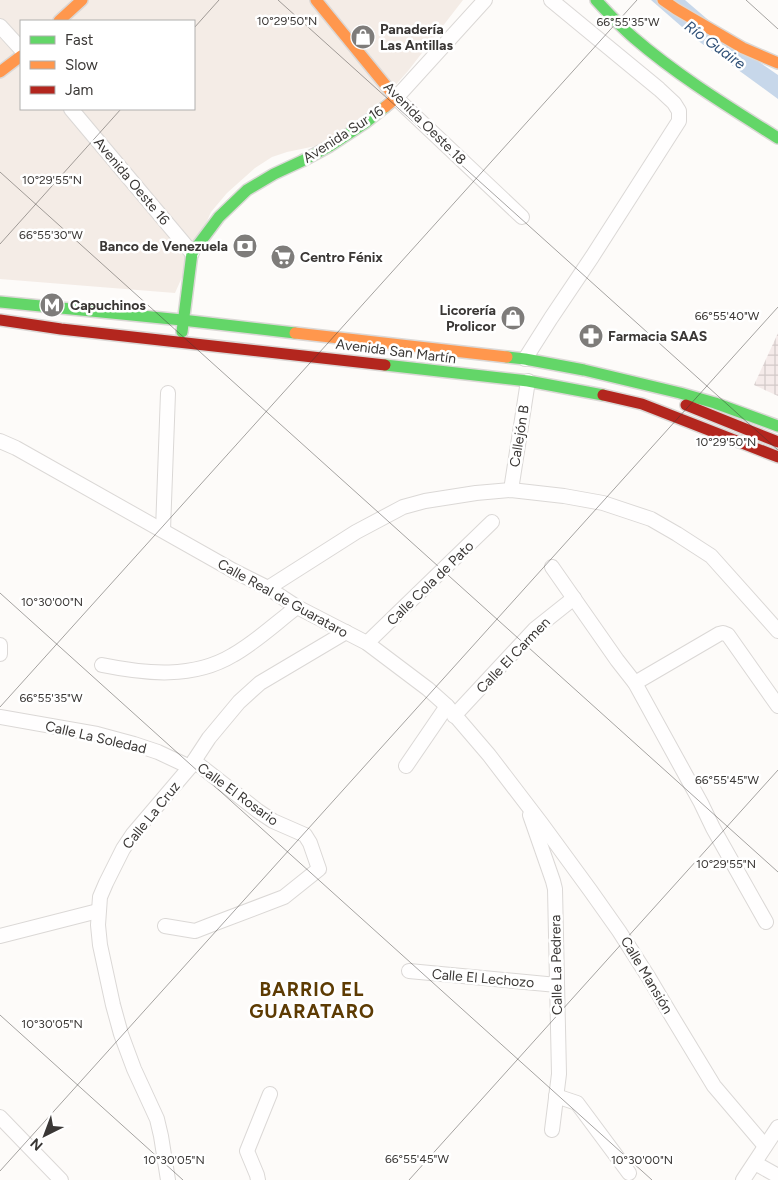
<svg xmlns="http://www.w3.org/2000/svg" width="778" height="1180" viewBox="0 0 778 1180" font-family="Figtree,sans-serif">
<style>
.built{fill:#f4ece6;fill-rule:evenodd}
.industrial{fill:url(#industrial-grid)}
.water{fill:#c7d7ea}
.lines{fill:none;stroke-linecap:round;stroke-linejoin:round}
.street-casing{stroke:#dbd8d6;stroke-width:16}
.fast-casing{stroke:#dbd8d6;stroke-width:14}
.slow-casing{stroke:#dbd8d6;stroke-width:14}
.jam-casing{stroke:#dbd8d6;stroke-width:14}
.street{stroke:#fffefe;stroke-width:14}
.fast{stroke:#63d668;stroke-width:11}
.slow{stroke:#ff974d;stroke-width:11}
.jam{stroke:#b3261e;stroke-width:11}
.ticks{fill:none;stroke:#3a3735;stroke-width:1;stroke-opacity:0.45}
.labels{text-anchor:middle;stroke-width:5;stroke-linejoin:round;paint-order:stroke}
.poi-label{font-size:14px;font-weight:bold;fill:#3a3735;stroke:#fff;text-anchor:start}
.street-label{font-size:14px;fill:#3a3735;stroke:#fff}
.water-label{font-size:15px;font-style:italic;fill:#2f5077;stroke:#fff}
.district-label{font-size:19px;font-weight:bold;letter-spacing:1px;fill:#5d3b03;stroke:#fff}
.ticks-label{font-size:12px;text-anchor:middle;fill:#3a3735;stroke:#fff;stroke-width:5;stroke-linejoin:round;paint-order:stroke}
</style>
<defs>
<pattern id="industrial-grid" width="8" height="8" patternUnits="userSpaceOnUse" patternTransform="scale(1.25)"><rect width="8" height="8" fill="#f5ebea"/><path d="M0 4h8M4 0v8" fill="none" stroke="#d3cac9"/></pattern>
</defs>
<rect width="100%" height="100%" fill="#fdfbf9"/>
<!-- built -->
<path class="built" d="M0,0h463l-55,71 -25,28 -53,44 -43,9 -15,5 -17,11 -28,25 -16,19 -36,81 -175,-14zM21,21h173v88h-173z"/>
<!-- industrial -->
<polygon class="industrial" points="778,333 778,396 754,385"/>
<!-- water -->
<polygon class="water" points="651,0 685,0 749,55 778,75 778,99 697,40"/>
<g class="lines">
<defs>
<g id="street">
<polyline points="485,0 396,98 522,217"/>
<polyline points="0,26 21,49"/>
<polyline points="71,109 192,253"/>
<polyline points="525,359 551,318 592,257 656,157 679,121 679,111 674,103 659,89 551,0"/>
<polyline points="0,441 16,448 234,571 268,588 297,607 367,643 428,689 447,706 489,755 541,823 590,890 619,931 649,978 674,1020 714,1086 765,1146"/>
<polyline points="511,490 528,381"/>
<polyline points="163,530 168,393"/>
<polyline points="552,567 617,660 635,683 701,803 713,828 766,922"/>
<polyline points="268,588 356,532 403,507 425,501 476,493 511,490 564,496 603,503 651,519 677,534 711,556 778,631"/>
<polyline points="367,643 492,522"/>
<polyline points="0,645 0,654"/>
<path d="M102,665c44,9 91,14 131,-10 23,-13 43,-32 64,-48"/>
<polyline points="635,683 719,634 723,633 728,635 778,706"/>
<polyline points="454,716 535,629 574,598"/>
<polyline points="0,717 97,734 134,744 158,752 190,767"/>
<polyline points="406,766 447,706"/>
<polyline points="530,815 553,881 555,889 559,1074 552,1130"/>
<polyline points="165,926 195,931 213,924 284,897 319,869 310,843 305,835 273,821 258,811 194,761"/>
<polyline points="0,936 98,911"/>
<polyline points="409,971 557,985"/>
<polyline points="556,1096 577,1103 629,1173"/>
<polyline points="0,1117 61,1180"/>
<polyline points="755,1163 778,1176"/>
<polyline points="168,1180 161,1136 157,1119 134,1069 121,1034 113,1005 100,945 98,925 100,897 106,883 123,849 133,834 190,767 209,738 239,702 260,683 346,632"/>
<polyline points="258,1180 257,1175 247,1151 270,1094"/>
<polyline points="743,1180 778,1127"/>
</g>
<g id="fast">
<path d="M596,0c12,13 24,26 38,38 44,38 95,69 144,100"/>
<polyline points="0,302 182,320 295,333"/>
<polyline points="182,332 192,253 219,217 247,190 274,174 302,161 330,146 365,123 385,107"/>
<polyline points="507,357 525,359 584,370 680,393 715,403 778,426"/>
<polyline points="385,365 528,381 603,395"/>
</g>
<g id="slow">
<polyline points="316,0 396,98 385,107"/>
<polyline points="663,0 676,9 743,48 778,63"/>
<polyline points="59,21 82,0"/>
<polyline points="0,72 21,56"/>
<polyline points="295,333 507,357"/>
</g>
<g id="jam">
<polyline points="0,320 61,329 385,365"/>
<polyline points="603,395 642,404 778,457"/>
<polyline points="686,405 778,442"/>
</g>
</defs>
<!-- street casing -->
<use href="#street" class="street-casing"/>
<!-- fast casing -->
<use href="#fast" class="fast-casing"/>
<!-- slow casing -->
<use href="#slow" class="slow-casing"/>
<!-- jam casing -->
<use href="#jam" class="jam-casing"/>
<!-- street -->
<use href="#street" class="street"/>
<!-- fast -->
<use href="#fast" class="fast"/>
<!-- slow -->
<use href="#slow" class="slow"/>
<!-- jam -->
<use href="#jam" class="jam"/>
</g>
<!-- ticks -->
<path class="ticks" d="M278,0l500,450M746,0l32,29M194,28l25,-28M0,172l778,700M0,244l121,-135M0,593l652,587M0,707l637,-707M0,1015l183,165M0,1171l778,-864M409,1180l369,-410"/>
<!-- icons -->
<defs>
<symbol id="shop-disc" viewBox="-11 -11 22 22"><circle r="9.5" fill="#7e7c7a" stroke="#fff"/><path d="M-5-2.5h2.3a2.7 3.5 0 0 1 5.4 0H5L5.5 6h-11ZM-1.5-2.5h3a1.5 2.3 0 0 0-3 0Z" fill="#fff"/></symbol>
<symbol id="bank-disc" viewBox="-11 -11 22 22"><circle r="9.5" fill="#7e7c7a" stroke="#fff"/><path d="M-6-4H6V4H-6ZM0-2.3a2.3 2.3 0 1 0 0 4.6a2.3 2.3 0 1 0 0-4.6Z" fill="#fff"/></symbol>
<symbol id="supermarket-disc" viewBox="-11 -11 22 22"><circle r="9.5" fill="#7e7c7a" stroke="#fff"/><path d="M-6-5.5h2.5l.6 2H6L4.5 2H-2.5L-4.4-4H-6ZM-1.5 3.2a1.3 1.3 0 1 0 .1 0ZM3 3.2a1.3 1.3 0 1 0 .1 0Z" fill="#fff"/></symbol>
<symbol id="metro-disc" viewBox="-11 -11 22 22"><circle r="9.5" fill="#7e7c7a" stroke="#fff"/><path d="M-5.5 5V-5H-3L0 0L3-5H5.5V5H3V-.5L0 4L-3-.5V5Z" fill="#fff"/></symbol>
<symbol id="pharmacy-disc" viewBox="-11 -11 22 22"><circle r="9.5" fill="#7e7c7a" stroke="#fff"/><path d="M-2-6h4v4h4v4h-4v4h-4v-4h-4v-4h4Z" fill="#fff"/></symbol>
</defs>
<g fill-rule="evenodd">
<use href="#shop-disc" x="349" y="23" width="28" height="28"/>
<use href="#bank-disc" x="231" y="232" width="28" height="28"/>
<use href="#supermarket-disc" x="269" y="243" width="28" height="28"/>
<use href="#metro-disc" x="38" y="291" width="28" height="28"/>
<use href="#shop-disc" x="499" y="304" width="28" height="28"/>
<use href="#pharmacy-disc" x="577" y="322" width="28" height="28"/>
</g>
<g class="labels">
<!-- poi labels -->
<g class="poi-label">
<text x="380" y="34">Panadería<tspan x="380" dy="16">Las Antillas</tspan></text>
<text x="228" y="251" text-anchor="end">Banco de Venezuela</text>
<text x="300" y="262">Centro Fénix</text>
<text x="70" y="310">Capuchinos</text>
<text x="496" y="315" text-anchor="end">Licorería<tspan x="496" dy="16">Prolicor</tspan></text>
<text x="608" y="341">Farmacia SAAS</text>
</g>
<!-- street labels -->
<g class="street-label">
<text transform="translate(425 123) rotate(45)" y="5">Avenida Oeste 18</text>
<text transform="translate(343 134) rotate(-33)" y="5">Avenida Sur 16</text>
<text transform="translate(132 181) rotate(50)" y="5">Avenida Oeste 16</text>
<text transform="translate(396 351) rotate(7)" y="5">Avenida San Martín</text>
<text transform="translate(519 436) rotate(-81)" y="5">Callejón B</text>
<text transform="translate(430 583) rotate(-44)" y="5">Calle Cola de Pato</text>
<text transform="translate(283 598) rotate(29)" y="5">Calle Real de Guarataro</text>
<text transform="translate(513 655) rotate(-46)" y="5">Calle El Carmen</text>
<text transform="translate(96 737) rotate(13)" y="5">Calle La Soledad</text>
<text transform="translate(238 794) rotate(36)" y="5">Calle El Rosario</text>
<text transform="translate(151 815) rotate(-51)" y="5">Calle La Cruz</text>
<text transform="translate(556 965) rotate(-91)" y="5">Calle La Pedrera</text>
<text transform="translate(647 975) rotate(59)" y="5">Calle Mansión</text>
<text transform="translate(483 978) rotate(5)" y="5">Calle El Lechozo</text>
</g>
<!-- water labels -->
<g class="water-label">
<text transform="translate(715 45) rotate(36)" y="5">Río Guaire</text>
</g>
<!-- district labels -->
<g class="district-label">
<text x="312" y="996">BARRIO EL<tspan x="312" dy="22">GUARATARO</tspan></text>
</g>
</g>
<g class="ticks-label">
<text x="287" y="25">10°29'50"N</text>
<text x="628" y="26">66°55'35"W</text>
<text x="52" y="184">10°29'55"N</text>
<text x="51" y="239">66°55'30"W</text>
<text x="727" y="320">66°55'40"W</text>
<text x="726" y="446">10°29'50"N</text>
<text x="52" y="606">10°30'00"N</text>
<text x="51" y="702">66°55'35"W</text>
<text x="727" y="784">66°55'45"W</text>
<text x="726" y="868">10°29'55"N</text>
<text x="52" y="1028">10°30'05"N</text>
<text x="417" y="1163">66°55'45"W</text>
<text x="174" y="1164">10°30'05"N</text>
<text x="642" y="1164">10°30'00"N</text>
</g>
<!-- legend -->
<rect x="20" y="20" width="175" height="90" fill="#ffffff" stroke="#b0afae"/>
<rect x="30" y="36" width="25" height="8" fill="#63d668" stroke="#b0afae"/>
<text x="65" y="45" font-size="15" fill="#3a3735">Fast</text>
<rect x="30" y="61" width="25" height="8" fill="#ff974d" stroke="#b0afae"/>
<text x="65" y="70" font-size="15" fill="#3a3735">Slow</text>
<rect x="30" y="86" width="25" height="8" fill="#b3261e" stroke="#b0afae"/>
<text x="65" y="95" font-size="15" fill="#3a3735">Jam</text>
<!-- north arrow -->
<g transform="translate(45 1135) rotate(222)" stroke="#ffffff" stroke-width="4" paint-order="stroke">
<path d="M0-4L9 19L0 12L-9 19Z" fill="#3a3735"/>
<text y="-8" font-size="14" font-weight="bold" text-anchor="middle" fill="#3a3735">N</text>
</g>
</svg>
